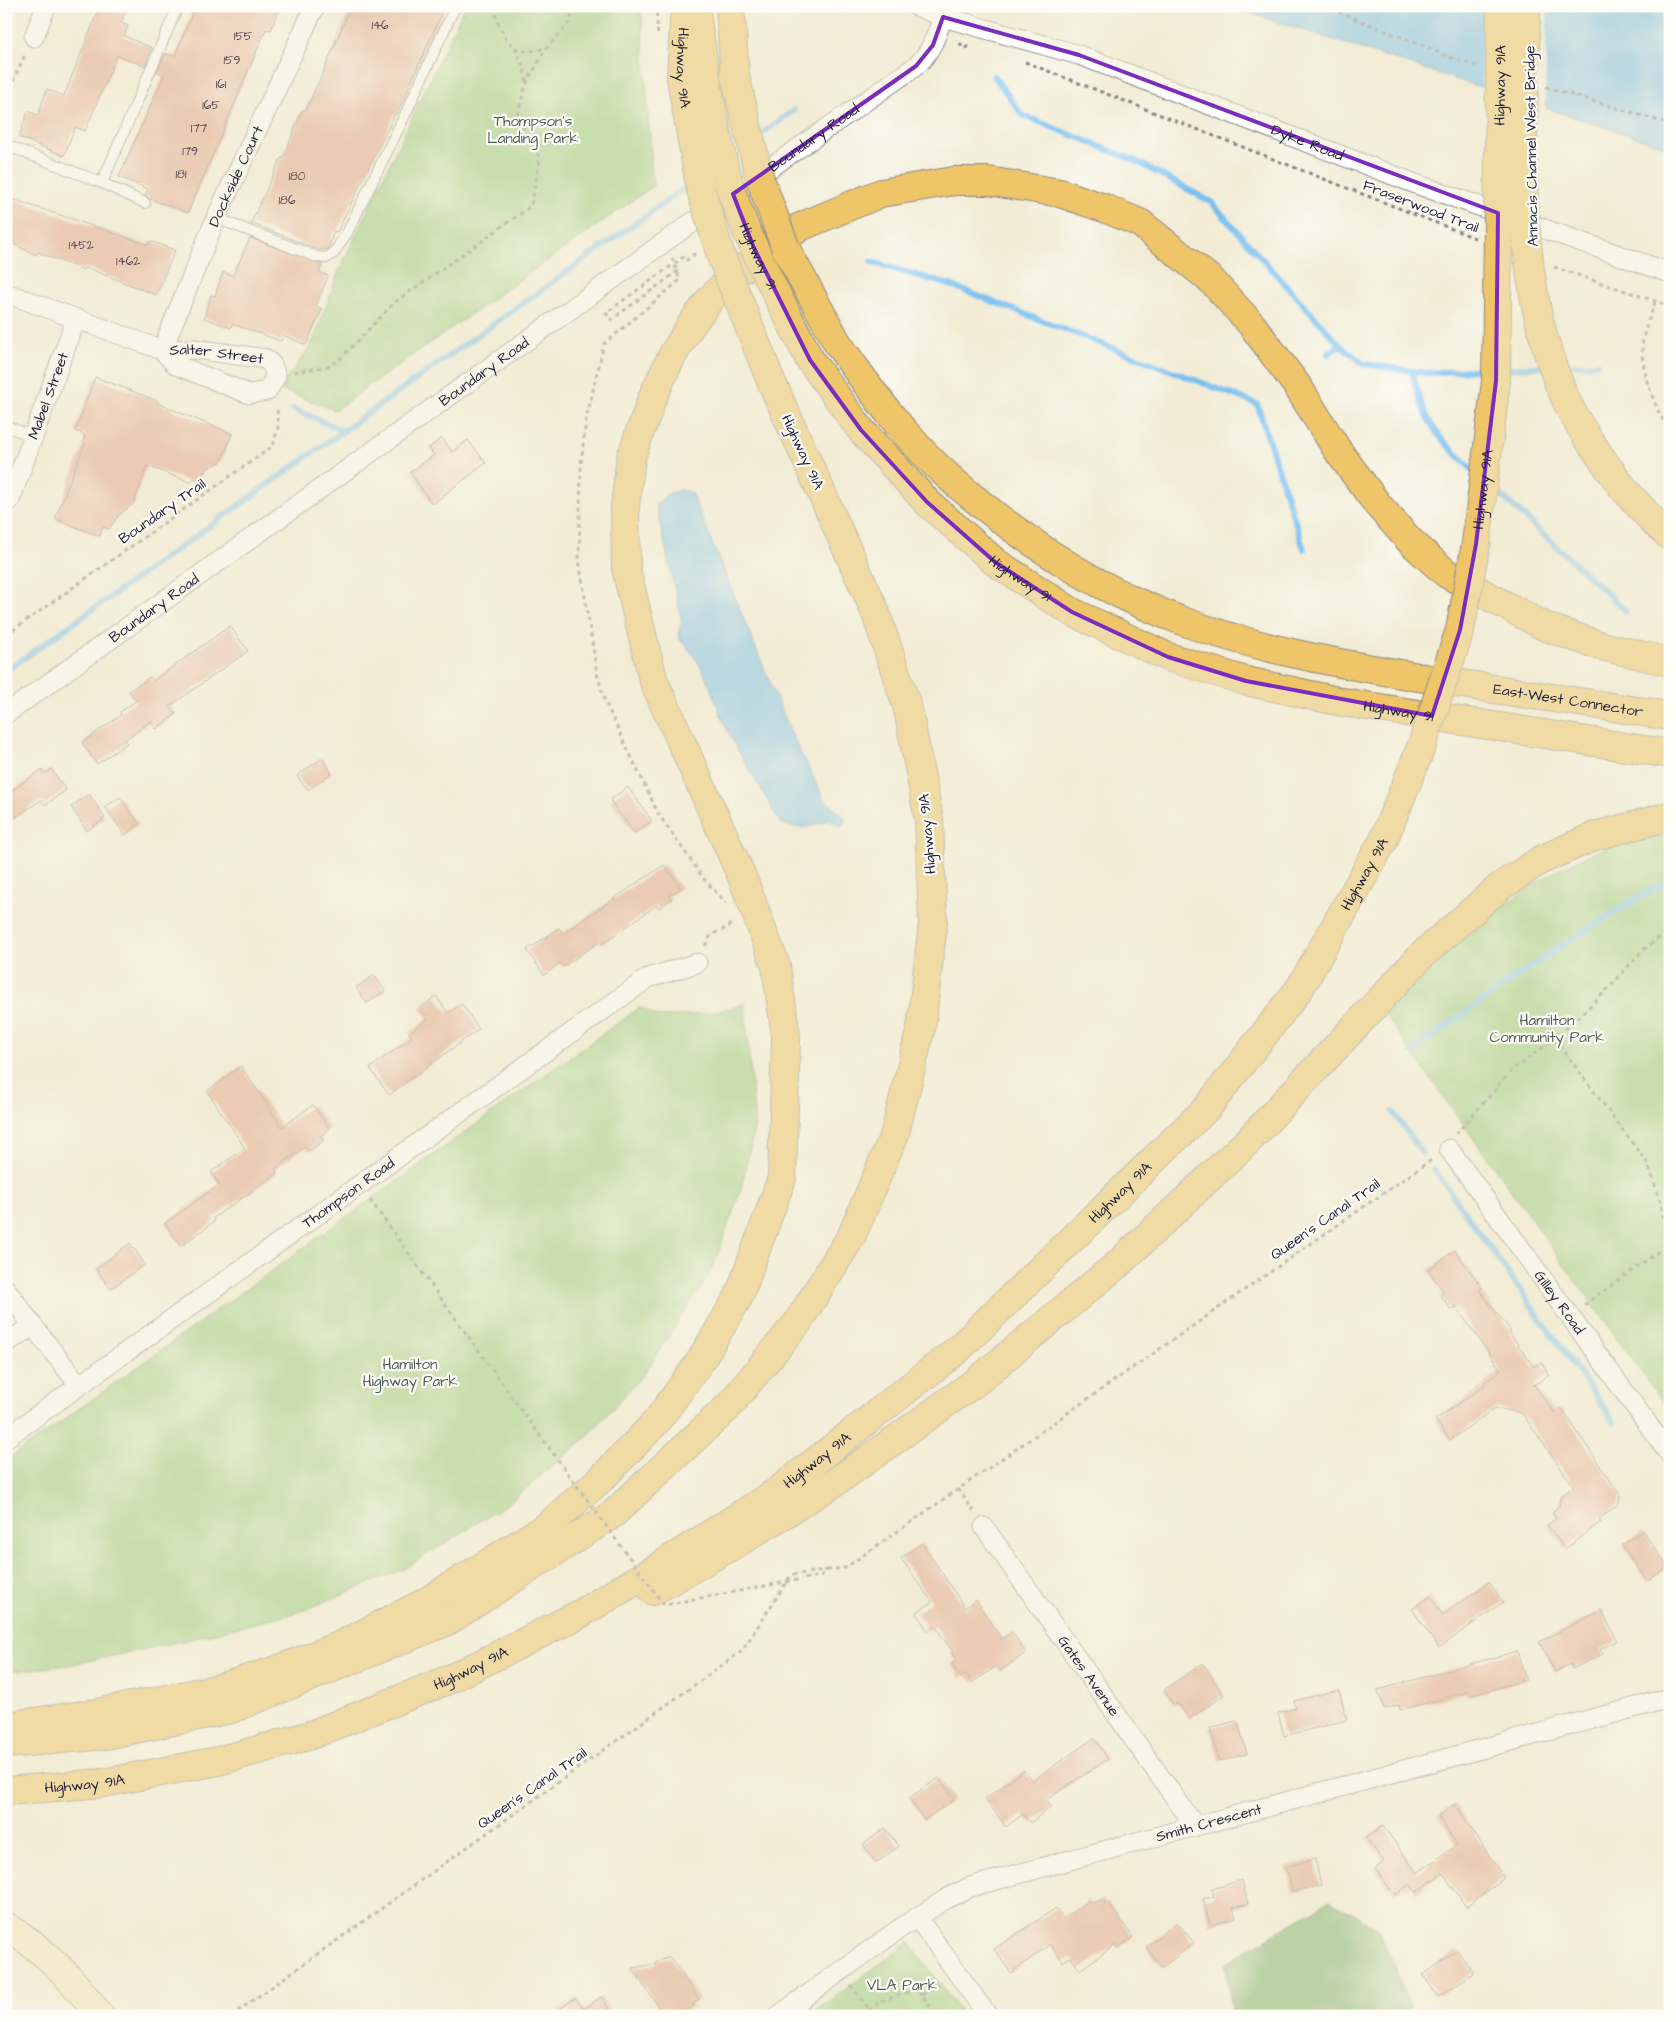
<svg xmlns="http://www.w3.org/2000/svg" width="1676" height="2022" viewBox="0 0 1676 2022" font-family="'Architects Daughter',sans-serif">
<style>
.green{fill:#97cc7e;stroke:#5c775c}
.forest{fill:#79b06d;stroke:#4e6954}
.water{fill:#79c0f0;stroke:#4e7196}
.pier{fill:#f2ecd5}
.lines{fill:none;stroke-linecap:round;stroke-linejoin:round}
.stream{stroke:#79c0f0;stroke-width:6}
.building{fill:#e2a38c}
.service-casing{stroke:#8a8788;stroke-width:12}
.minor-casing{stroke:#8a8788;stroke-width:21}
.secondary-casing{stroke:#8a8788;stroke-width:30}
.motorway-casing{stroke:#8a8788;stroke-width:30}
.path{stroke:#8a8788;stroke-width:3;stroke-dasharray:4 4;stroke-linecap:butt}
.service{stroke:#fff;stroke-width:10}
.minor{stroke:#fff;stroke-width:19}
.secondary{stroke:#f8e8c3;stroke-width:28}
.motorway{stroke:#eec569;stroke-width:28}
.motorway-bridge-casing{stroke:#8a8788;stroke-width:30;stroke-linecap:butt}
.path-bridge{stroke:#8a8788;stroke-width:3;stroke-dasharray:4 4;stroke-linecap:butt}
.motorway-bridge{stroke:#eec569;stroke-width:28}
.marked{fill:none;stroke:#7b2cbf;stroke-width:4;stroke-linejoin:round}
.labels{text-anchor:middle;stroke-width:4.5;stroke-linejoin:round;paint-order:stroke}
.number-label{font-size:12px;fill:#52424f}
.street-label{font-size:15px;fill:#22223b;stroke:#fdfcf7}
.park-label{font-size:15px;fill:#4b5e52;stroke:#fdfcf7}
</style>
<rect width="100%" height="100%" fill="#fdfcf7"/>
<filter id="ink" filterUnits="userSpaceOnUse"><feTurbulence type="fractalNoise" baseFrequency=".02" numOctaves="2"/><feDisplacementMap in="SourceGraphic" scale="10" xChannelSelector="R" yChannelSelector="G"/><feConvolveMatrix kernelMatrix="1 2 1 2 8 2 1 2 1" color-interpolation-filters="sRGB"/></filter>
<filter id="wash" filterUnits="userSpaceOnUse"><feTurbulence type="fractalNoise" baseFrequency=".0096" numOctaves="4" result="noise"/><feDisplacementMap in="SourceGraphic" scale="20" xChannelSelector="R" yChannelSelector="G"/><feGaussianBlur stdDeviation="1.12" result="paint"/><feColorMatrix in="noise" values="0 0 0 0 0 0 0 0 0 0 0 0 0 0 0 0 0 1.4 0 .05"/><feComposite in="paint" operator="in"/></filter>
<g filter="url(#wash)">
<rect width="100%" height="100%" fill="#f2ecd5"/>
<!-- green -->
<g class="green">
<polygon points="465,6 641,6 653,186 335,410 279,389 309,348 316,334 338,273"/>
<path d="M1670,833v579l-285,-397c79,-81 167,-168 285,-182z"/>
<polygon points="745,1004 755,1125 741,1190 712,1270 646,1371 586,1438 507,1504 404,1569 299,1612 187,1640 70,1665 6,1672 6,1461 640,1007 658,1017 704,1014"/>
<polygon points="909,1942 964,2016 809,2016"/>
</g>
<!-- forest -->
<polygon class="forest" points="1330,1900 1378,1929 1415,2016 1233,2016 1225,1964"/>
<!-- water -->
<g class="water">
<polygon points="1228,6 1670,6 1670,148"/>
<path d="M680,490l11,2 101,243 32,64 21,18 -2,9 -16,-6c-16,8 -29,10 -47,3 -15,-30 -35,-58 -50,-87 -16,-32 -22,-71 -50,-96l-1,-8 3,-11 -26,-116 10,-10z"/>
</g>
<!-- pier -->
<polygon class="pier" points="1483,6 1547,6 1545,110 1482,90"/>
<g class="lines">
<!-- stream -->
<g class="stream">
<polyline points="994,76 1022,115 1136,161 1211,202 1340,345 1364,364 1426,373 1490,369"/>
<polyline points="757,137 794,110"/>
<polyline points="871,262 950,285 1257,404 1304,549"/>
<polyline points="1328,354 1340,345"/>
<polyline points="1560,366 1598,364"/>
<polyline points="1502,369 1547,366"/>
<path d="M1412,371c12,54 25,65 64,102"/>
<polyline points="293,409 344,431"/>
<polyline points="1491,486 1626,611"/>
<polyline points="6,671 692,183"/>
<path d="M1411,1052c84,-61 168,-122 259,-172"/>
<polyline points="1393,1112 1422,1153"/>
<polyline points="1434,1169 1614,1422"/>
</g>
</g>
<g id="blocks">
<!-- building -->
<g class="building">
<polygon points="100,6 127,6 121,23 128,26 124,36 152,48 145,66 117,55 85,131 75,127 64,156 19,137 28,111 38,115 47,89 64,96"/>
<polygon points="195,6 280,6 271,30 266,29 188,213 150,199 145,195 148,189 119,177 164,75 157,72 165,54 175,56"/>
<polygon points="351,6 445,6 397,114 395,114 337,232 334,231 328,249 319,250 251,223 281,158 283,159 302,110 305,111 326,66"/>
<polygon points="6,197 149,245 150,241 175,250 156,295 85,267 84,270 37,252 36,255 11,243 6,240"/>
<polygon points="250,238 322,264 319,272 328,276 316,306 322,309 306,345 283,335 281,341 232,324 231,328 204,318 211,295 215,296 223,272 233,276"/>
<polygon points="95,377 158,401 157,403 232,434 221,462 205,469 204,473 190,482 147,466 134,503 119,515 109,529 103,527 100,536 55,519 85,443 83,442 85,435 75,431"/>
<polygon points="442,438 452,452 468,440 486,463 432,504 410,472 434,455 429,448"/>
<polygon points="230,626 248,651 170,706 176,714 156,729 151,721 125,740 127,743 97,764 82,743 121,715 120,712 136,701 129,691 150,677 153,681"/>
<polygon points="322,758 332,773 308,790 297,776"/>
<polygon points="51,769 66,790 45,805 41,800 6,824 6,795 41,770 44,774"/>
<polygon points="628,787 652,821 634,833 610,800"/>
<polygon points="89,794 105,818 87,831 71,807"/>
<polygon points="120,797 139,824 125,835 105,807"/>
<polygon points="664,865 681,888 669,896 672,899 659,908 657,905 602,944 600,941 563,967 560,963 544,975 527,950 559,928 563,933"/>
<polygon points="374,975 385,991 367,1003 356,988"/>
<polygon points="436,996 448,1013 462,1004 479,1029 389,1095 370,1068 412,1037 409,1033 428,1019 420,1008"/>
<polygon points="241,1066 282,1127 313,1105 330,1129 320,1136 323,1141 309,1151 305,1147 275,1169 278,1173 213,1218 215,1221 181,1246 165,1223 219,1185 211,1172 245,1148 207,1091"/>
<polygon points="130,1243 145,1264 111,1289 96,1269"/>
<polygon points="1455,1250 1482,1288 1479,1290 1511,1331 1509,1332 1534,1367 1541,1362 1549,1375 1534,1385 1554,1412 1561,1408 1620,1495 1619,1504 1599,1519 1601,1522 1565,1549 1547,1525 1557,1518 1552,1512 1559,1506 1561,1496 1574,1487 1522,1413 1495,1408 1450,1440 1435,1420 1484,1386 1485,1382 1501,1370 1456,1307 1451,1310 1440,1295 1444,1293 1428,1270"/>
<polygon points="1643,1531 1668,1567 1647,1581 1622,1545"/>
<polygon points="922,1543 965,1608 976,1600 1002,1639 1012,1632 1026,1653 1000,1671 997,1666 972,1683 966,1674 961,1678 951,1664 956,1661 951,1653 953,1652 935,1626 928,1631 916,1613 932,1602 901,1558"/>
<polygon points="1489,1582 1503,1602 1439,1648 1412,1609 1430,1596 1443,1615"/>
<polygon points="1602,1610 1617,1641 1600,1649 1603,1654 1572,1669 1570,1664 1555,1672 1539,1642"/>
<polygon points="1517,1651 1526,1680 1469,1696 1468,1692 1400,1710 1399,1705 1384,1709 1378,1690"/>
<polygon points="1203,1663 1224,1695 1189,1719 1178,1703 1174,1705 1164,1690"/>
<polygon points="1339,1690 1347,1720 1284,1736 1278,1713 1296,1708 1294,1701"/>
<polygon points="1236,1721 1238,1723 1247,1754 1219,1761 1210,1728"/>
<polygon points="1094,1738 1108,1759 1046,1800 1051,1807 1030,1823 1023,1814 1006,1827 985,1799 1024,1770 1032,1781"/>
<polygon points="939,1778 954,1800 924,1820 909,1798"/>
<polygon points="1455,1804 1504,1878 1466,1907 1443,1873 1416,1892 1410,1884 1395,1895 1375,1869 1384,1862 1366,1838 1383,1826 1417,1873 1457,1845 1438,1816"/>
<polygon points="885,1828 899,1846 876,1863 863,1845"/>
<polygon points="1315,1859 1321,1885 1293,1892 1286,1867"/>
<polygon points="1242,1880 1248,1904 1233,1908 1236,1918 1210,1925 1203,1899 1214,1896 1212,1889"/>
<polygon points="1103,1899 1106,1904 1108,1902 1133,1937 1118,1948 1115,1945 1080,1970 1070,1957 1063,1962 1050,1944 1011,1973 994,1949 1056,1908 1063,1919 1088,1901 1091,1904"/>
<polygon points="1177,1922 1194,1943 1162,1968 1146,1947"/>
<polygon points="1457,1950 1473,1973 1438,1997 1423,1975"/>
<polygon points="670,1957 699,1999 692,2004 693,2006 679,2016 665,2016 632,1968 656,1964 655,1962"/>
<polygon points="601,1997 614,2016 550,2016 575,1998 584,2009"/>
</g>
</g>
</g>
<g filter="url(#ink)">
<use href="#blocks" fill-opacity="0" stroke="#8a8788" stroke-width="1"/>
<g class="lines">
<defs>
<g id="service">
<polyline points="6,145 102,183 178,6"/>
<polyline points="102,183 145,203"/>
<polyline points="216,218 317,257 326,258 333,254 347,233 404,117 454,9"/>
<polyline points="6,426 32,436"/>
</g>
<g id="minor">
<path id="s1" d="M916,6l27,11 136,38 337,129 254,89"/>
<polyline points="34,37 46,6"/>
<path id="s2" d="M6,293l156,57 32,-1 72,10 6,6 4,11 -9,15 -18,3 -73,-29 -14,-15"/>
<path id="s3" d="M162,350l54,-132 99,-212"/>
<path id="s4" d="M10,500l66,-181"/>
<path id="s5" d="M6,714l657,-471 253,-177c15,-14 20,-30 27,-49"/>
<path id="s6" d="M1449,1149l221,306"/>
<polyline points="6,1289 33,1326"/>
<polyline points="6,1343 33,1326 79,1385"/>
<path id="s7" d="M6,1438l642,-460 49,-15"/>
<path id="s8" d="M984,1527l211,299"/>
<polyline points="917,1917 988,2016"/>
<path id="s9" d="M778,2016l124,-89 44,-28 24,-12 700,-189"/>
</g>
<path id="secondary" d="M6,1926c39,24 67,53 94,90"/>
<g id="motorway">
<path id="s10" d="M838,344c34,48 68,96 113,135 68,59 148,112 234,143 79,29 162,43 245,57 80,12 160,24 240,37"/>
<path id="s11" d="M810,360l51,70 66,72 68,60 77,50 96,45 78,24 96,21 328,52"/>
<polyline points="1623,488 1653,521 1670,536"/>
<polyline points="653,1591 749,1536 840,1479 977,1381 1118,1264 1249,1140 1423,954 1501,886 1541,860 1595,836 1670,816"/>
<polyline points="6,1726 97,1713 216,1689 277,1670 341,1645 424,1603 546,1527 602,1478 657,1421 701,1360 739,1296 782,1178 786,1037 776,966 743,879 653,679 626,569 625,507 631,457 653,396 672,356 691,325 711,298 735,274 800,227 881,193 954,181 988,181 1060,193 1104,208 1140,223 1211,280 1252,325 1298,387 1338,451 1378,505 1410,541 1447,574 1546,627 1601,646 1670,662"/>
<polyline points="6,1744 106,1735 231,1709 448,1621 613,1514 728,1407 798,1322 852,1235 895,1133 921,1028 933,923 929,820 908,709 875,611 771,381"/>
<path id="s12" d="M6,1791l97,-8 115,-22 90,-25 142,-57 128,-64 79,-47 118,-75 181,-142 251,-243 93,-120"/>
</g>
</defs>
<!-- service casing -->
<use href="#service" class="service-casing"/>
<!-- minor casing -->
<use href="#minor" class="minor-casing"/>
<!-- secondary casing -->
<use href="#secondary" class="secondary-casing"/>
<!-- motorway casing -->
<use href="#motorway" class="motorway-casing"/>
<!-- path -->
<g class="path">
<path d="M494,6c2,16 12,43 31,45 6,1 14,-2 20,-2"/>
<polyline points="1324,6 1455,59 1478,66"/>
<polyline points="960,43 963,48 972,46"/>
<polyline points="515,48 523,66 527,82"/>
<polyline points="1025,62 1475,238"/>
<polyline points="1546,87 1670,124"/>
<polyline points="6,96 26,53"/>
<polyline points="672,258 680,280 604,344 586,420 581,464 579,560 597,673 605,702 659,815 704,879 726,903"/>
<polyline points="1554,267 1670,306"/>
<path d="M1655,302c-4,13 -10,25 -12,38 -5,28 13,69 27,93"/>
<polyline points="294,372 330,366 342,357 394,303 531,206 540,159 517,115 527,82 546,49 570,22 574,6"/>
<polyline points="6,635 273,446 278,428 277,406"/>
<polyline points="705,946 711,935 729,927 732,920"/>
<polyline points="1555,1039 1648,1164 1661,1203 1666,1232 1667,1279 1670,1288"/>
<polyline points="1456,1134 1513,1069 1555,1039 1610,987 1642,951 1670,929"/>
<polyline points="370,1200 520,1408"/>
<polyline points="1584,1305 1665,1247"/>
<polyline points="958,1489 974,1511"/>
<polyline points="827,1570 845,1568 1434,1158"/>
<polyline points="851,1985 870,2011"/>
<polyline points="922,1995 942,1982"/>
<polyline points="231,2016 742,1651 791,1575 827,1570 821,1576 802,1579"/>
<polyline points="863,2016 879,2002 917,1989 937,2016"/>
</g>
<!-- service -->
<use href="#service" class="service"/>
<!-- minor -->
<use href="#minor" class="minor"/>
<!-- secondary -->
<use href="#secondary" class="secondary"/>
<!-- motorway -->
<use href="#motorway" class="motorway"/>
<defs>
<g id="motorway-bridge">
<path id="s13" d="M685,6l-4,73 20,111 20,66 50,125"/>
<polyline points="730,6 735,76 760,179 786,249 838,344"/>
<path d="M1526,6c-2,131 -16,274 41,396 15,31 36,58 56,86"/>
<path id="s14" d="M696,13c8,56 17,113 32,167 19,63 53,121 82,180"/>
<path id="s15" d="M1300,988l83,-147 39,-96 38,-115 16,-86 20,-163 5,-375"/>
</g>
</defs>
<!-- motorway-bridge casing -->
<use href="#motorway-bridge" class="motorway-bridge-casing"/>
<!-- path-bridge -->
<g class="path-bridge">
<polyline points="656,6 658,38"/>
<polyline points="678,271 611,320 606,313 685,256 687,260 696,253"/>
<polyline points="520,1408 664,1605 802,1579"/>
</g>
<!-- motorway-bridge -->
<use href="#motorway-bridge" class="motorway-bridge"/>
</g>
</g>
<!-- marked area -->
<path d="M0 0H1676V2022H0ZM943,17l136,38 419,158 -2,168 -20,163 -16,86 -28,86 -186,-35 -78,-24 -96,-45 -77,-50 -68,-60 -66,-72 -51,-70 -56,-112 -21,-54 183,-128 17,-21z" fill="#f2ecd5" fill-opacity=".55" fill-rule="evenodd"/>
<path class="marked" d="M943,17l136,38 419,158 -2,168 -20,163 -16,86 -28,86 -186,-35 -78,-24 -96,-45 -77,-50 -68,-60 -66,-72 -51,-70 -56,-112 -21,-54 183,-128 17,-21z"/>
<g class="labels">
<!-- number labels -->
<g class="number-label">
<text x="380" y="29">146</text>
<text x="243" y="40">155</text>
<text x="232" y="64">159</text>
<text x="221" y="88">161</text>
<text x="211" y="109">165</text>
<text x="199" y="132">177</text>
<text x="190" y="155">179</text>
<text x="181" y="178">181</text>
<text x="297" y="180">180</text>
<text x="287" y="204">186</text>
<text x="81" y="249">1452</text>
<text x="128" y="265">1462</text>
</g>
<!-- street labels -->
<g class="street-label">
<text dy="5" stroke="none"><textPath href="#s13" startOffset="62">Highway 91A</textPath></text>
<text dy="5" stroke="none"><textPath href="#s15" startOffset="941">Highway 91A</textPath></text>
<text dy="5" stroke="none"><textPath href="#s5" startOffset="992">Boundary Road</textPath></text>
<text dy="5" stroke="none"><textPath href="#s1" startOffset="415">Dyke Road</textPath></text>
<text transform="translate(1531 146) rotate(-91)" y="5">Annacis Channel West Bridge</text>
<text dy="5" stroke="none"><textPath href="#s3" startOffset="189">Dockside Court</textPath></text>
<text transform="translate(1421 206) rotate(21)" y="5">Fraserwood Trail</text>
<text dy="5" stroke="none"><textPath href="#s14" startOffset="252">Highway 91</textPath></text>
<text dy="5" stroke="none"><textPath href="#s2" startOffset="221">Salter Street</textPath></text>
<text dy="5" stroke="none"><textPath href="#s5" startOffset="588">Boundary Road</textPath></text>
<text dy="5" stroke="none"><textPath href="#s4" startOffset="111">Mabel Street</textPath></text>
<text transform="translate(803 452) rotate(65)" y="5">Highway 91A</text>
<text dy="5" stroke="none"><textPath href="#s15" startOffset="536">Highway 91A</textPath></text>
<text transform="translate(162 511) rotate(-35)" y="5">Boundary Trail</text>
<text dy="5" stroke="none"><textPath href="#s11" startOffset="305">Highway 91</textPath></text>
<text dy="5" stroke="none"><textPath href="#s5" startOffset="182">Boundary Road</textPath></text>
<text dy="5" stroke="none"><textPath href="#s10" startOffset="844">East-West Connector</textPath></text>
<text dy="5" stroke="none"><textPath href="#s11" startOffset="710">Highway 91</textPath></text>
<text transform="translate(927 834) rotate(-95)" y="5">Highway 91A</text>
<text dy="5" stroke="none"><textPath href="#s15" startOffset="131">Highway 91A</textPath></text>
<text dy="5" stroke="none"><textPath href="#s12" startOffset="1294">Highway 91A</textPath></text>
<text dy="5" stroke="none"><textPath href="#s7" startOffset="421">Thompson Road</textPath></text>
<text transform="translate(1325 1219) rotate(-35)" y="5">Queen's Canal Trail</text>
<text dy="5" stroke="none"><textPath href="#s6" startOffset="189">Gilley Road</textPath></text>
<text dy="5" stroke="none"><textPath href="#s12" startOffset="889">Highway 91A</textPath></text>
<text dy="5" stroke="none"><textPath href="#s12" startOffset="484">Highway 91A</textPath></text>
<text dy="5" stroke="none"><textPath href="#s8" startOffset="182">Gates Avenue</textPath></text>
<text dy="5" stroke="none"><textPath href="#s12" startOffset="79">Highway 91A</textPath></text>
<text transform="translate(532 1788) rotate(-35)" y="5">Queen's Canal Trail</text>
<text dy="5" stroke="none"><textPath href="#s9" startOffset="479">Smith Crescent</textPath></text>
</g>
<!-- park labels -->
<g class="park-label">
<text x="533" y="126">Thompson's<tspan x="533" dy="17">Landing Park</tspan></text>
<text x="1547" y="1025">Hamilton<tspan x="1547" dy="17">Community Park</tspan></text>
<text x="410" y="1369">Hamilton<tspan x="410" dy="17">Highway Park</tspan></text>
<text x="902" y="1990">VLA Park</text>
</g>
</g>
<!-- margin -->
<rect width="1676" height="2022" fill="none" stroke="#fdfcf7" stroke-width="25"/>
</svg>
